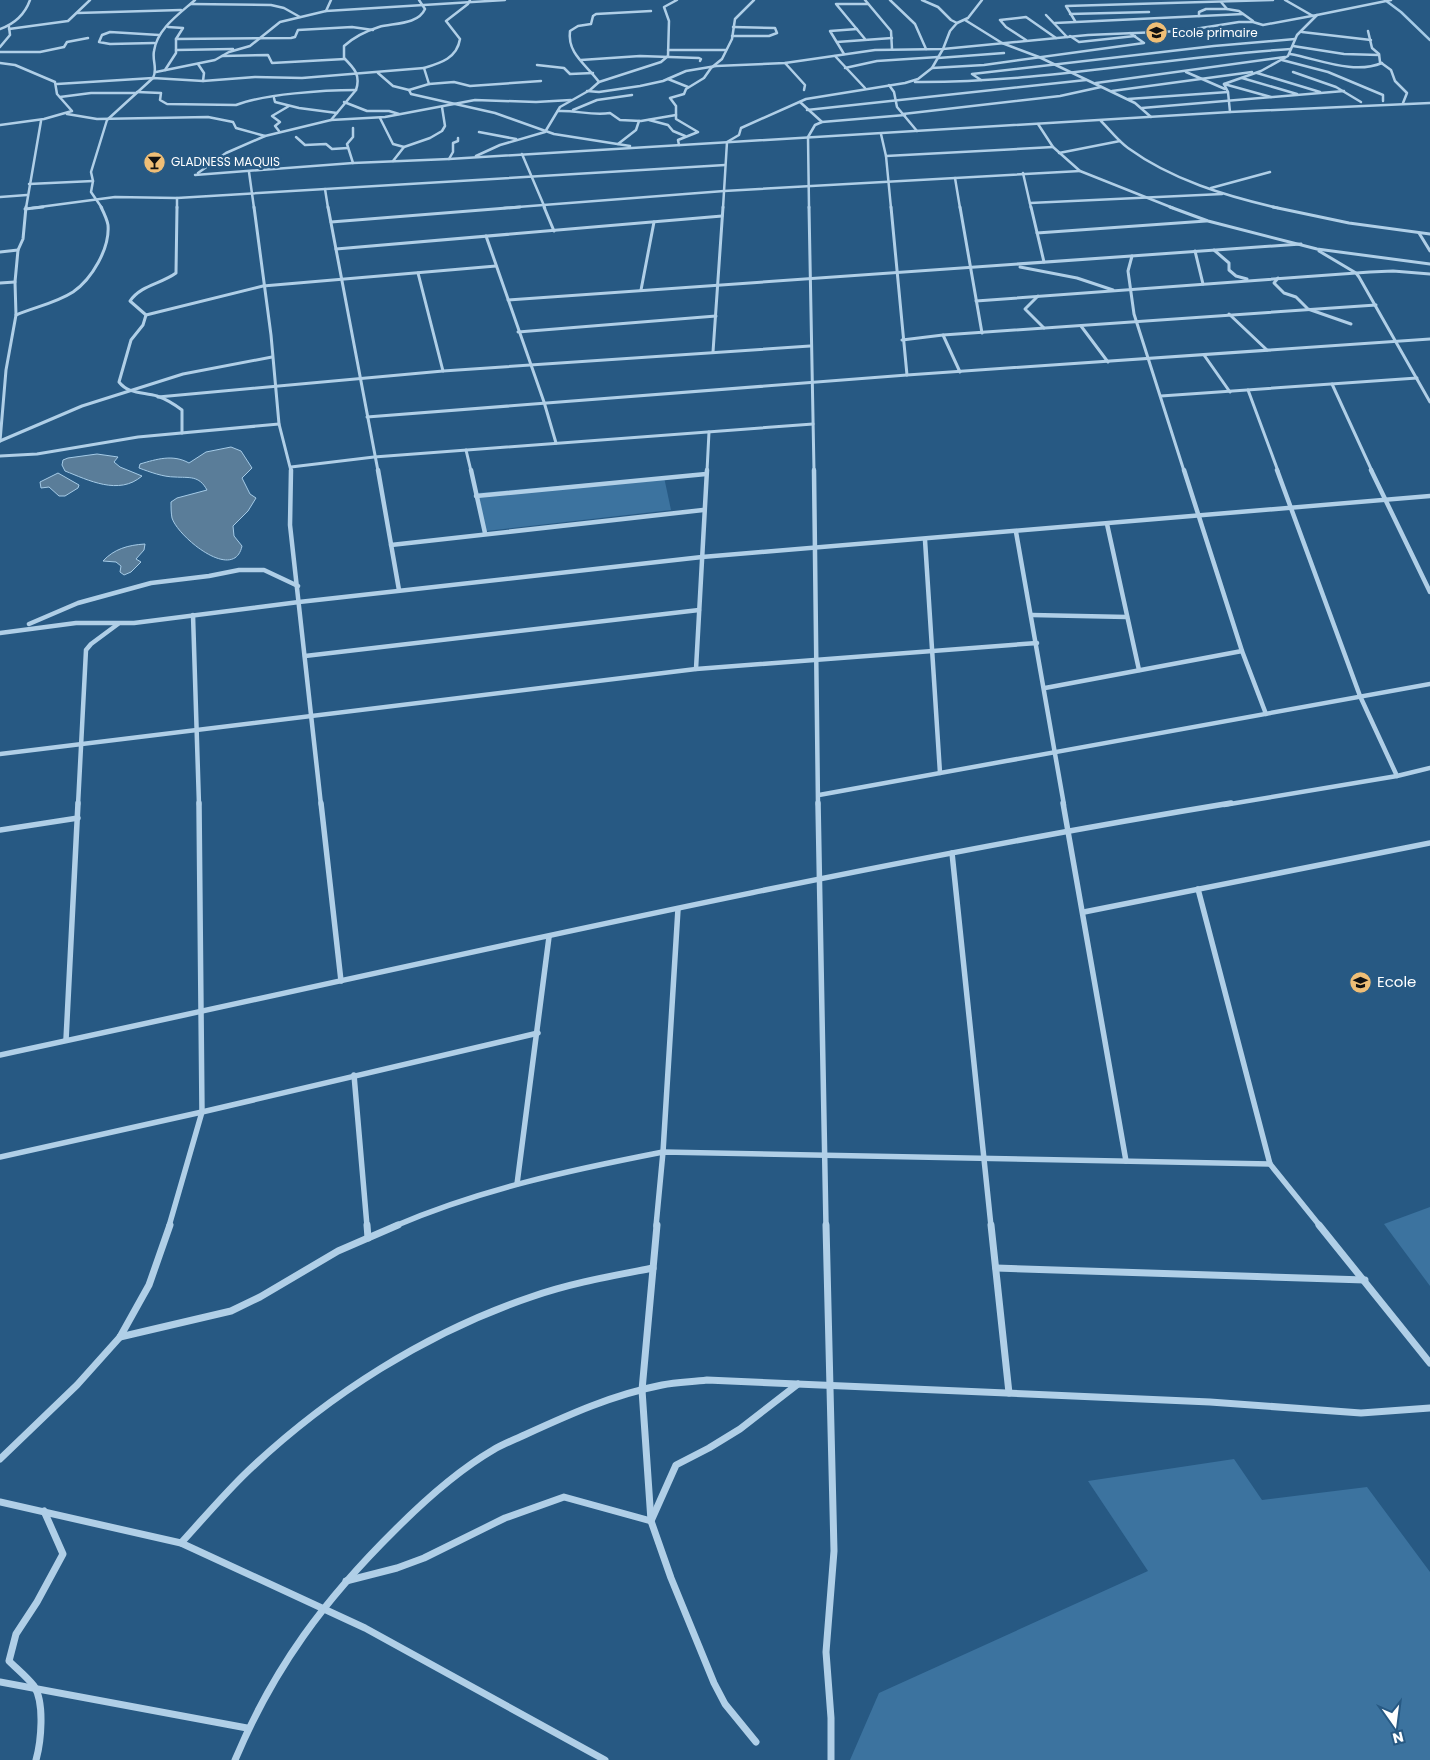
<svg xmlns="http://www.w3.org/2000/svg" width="1430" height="1760" viewBox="0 0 1430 1760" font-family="Poppins,sans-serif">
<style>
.green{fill:#3c739f}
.water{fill:#5a7d99;stroke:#a5cbe7}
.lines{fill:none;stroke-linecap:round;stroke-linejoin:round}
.stream{stroke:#a5cbe7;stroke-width:2.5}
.street-far4{stroke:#b0cfe7;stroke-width:2.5}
.street-far3{stroke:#b0cfe7;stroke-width:3}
.street-far2{stroke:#b0cfe7;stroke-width:4.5}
.street-far1{stroke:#b0cfe7;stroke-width:5.5}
.street{stroke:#b0cfe7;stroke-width:7}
.labels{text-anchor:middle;stroke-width:5;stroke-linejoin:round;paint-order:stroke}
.far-poi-label{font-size:12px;fill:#fff;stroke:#275983;text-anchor:start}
.poi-label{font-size:15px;fill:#fff;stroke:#275983;text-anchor:start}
</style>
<rect width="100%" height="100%" fill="#275983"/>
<!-- green -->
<g class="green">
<polygon points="664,477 671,510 486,531 477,493"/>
<polygon points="1430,1207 1430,1286 1384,1224"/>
<polygon points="1234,1459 1262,1500 1367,1487 1430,1572 1430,1760 850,1760 879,1693 1148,1571 1088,1481"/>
</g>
<!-- water -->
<g class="water">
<path d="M231,447l10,4 11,17 -10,10 8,16 6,4 -8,13 -15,15 1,10 8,10c-8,37 -64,-9 -70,-28 -1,-5 -1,-11 -1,-16l6,-4 30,-8c-8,-15 -18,-12 -32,-13 -12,0 -25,-5 -36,-9l1,-4c17,-5 33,-10 49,-1l17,-11z"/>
<path d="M97,454l21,3 -4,5 6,5 22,9c-23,20 -54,4 -77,-5l-3,-6 1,-5 5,-2z"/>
<polygon points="58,473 79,485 78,488 65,496 59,496 49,487 41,488 40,482"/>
<path d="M145,544l-1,6 -8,9 5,3 -10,10 -7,3 -4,-3 1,-6 -5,-4 -13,-1c11,-12 25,-16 42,-17z"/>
</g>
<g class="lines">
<!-- stream -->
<polyline class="stream" points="1385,0 1401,12 1430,40"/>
<!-- street-far4 -->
<g class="street-far4">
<path d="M470,0l-2,4 -22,17 14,18c-3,19 -19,24 -36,29l5,16 -20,6 2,4 84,19 59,21 76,12"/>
<polyline points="865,0 891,31 892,49"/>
<polyline points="890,0 915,24 926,49"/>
<polyline points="922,0 938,7 951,20 957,23"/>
<polyline points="1285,0 1313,16"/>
<polyline points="1221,2 1227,9 1239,11 1253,21"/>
<polyline points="191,4 271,5 284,8 300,17"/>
<polyline points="326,11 331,0"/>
<polyline points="77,13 181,10"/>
<polyline points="1070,14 1149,12"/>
<polyline points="1046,15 1067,37"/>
<polyline points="1199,16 1199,12 1206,9 1227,9"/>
<polyline points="965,20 1002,43 1039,57 1135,103 1151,117"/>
<polyline points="1075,21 1066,6 1273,0"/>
<polyline points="1055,23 1243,14"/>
<polyline points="168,27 183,28 176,39 291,38 295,37 298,30 352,27 373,30"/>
<path d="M0,29c14,-5 25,-15 30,-29"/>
<polyline points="9,29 68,21 90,0"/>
<polyline points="1368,31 1372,48 1379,54 1380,62 1391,70 1395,81 1407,93 1403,103"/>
<polyline points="1302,32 1371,40"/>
<polyline points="732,36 769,36 777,33 775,28 733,27"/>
<polyline points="1070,36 1079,42 1135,36"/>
<polyline points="865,39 836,4 868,4"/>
<polyline points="1026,40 1006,27 1000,20 1026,17 1056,38"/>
<polyline points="837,42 892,38"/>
<polyline points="154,43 110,44 99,42 102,35 110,32 159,35"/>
<polyline points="1293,46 1344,54 1379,55"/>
<polyline points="0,47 10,35 9,27"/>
<polyline points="176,50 233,49"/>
<polyline points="668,50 726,50"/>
<polyline points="0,52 40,52 64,47 67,42 88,38"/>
<polyline points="844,54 830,31 857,29"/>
<path d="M1290,54c29,5 63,21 92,9"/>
<polyline points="222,56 268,55 272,63 345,59"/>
<polyline points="835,56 865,88"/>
<polyline points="938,58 1004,53"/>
<polyline points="581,60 640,56 699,58 701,59 700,61"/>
<polyline points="1282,60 1328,72 1383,95 1383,101"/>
<polyline points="0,63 15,65 55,82 57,94 72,111 44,119 0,125"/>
<polyline points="785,63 805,85 804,90"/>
<polyline points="198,64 204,73 203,81"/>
<polyline points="537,65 564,68 570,74 593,73"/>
<polyline points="845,68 877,61 938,57"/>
<polyline points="932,68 984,65 1144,43 1130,33"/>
<polyline points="165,70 176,53 176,39"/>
<polyline points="156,72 215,60 229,52 250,46 280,22 326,11 505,0"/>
<polyline points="1186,72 1225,89"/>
<polyline points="1293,72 1336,87 1361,102"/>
<polyline points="378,73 393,86 409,90"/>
<polyline points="1257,73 1320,92"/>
<polyline points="1242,78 1297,94"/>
<polyline points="668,79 688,87"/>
<polyline points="981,80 972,74 1214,46 1295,39"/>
<path d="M599,82c-12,-17 -32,-28 -29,-51l8,-5 13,-2 2,-8 3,-2 55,-3"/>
<path d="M915,82c128,1 250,-25 376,-33"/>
<polyline points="1096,83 1285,57"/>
<polyline points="57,84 153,78 203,81 255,77 302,78 424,68"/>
<polyline points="429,84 454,82 470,86 541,81"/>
<polyline points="1224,84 1271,97"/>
<polyline points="889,85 894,92 897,107 917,131"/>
<polyline points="587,91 599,92 640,86 663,81 686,71 716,66 785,63 875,50 943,49 1088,35 1182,31 1239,22 1253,22 1263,25 1317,15"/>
<polyline points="1112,91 1252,72"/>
<path d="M137,92l24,1 -1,7 7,4 69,1c29,-11 88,-15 120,-15"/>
<polyline points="60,97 91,93 136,93"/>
<polyline points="274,98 275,102 299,108 337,113"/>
<polyline points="1128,99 1228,92"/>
<polyline points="344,102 367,111 389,111 399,114"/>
<polyline points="800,102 822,122"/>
<polyline points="1142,108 1344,91"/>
<polyline points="573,110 597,100 632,95"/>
<polyline points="807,110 1086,80"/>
<path d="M558,111c18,-1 34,5 52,2l10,7 21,1 35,-6"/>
<polyline points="1230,112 1228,92 1224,84 1261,71 1288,56 1297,35 1317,15 1391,0"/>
<polyline points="67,114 97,119 208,117 233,122 236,128 265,136"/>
<polyline points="903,114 1060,96 1101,87"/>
<polyline points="380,118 393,144 404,147"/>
<polyline points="331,120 385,117 475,100 536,102 571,100"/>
<polyline points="649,120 668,125 673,131 685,136"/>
<path d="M1101,121c9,9 17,20 27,27 44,32 98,48 150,60"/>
<polyline points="1038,124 1053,147 1080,171 1173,208"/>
<polyline points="353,128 353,137 347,144 353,163"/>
<polyline points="279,131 275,126 280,122 272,116 289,106"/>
<polyline points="479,132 516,139"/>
<polyline points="881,134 886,156 891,208"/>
<polyline points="296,137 305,145 326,144 332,149 348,148"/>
<polyline points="618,144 636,130 639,121"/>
<polyline points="679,145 678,140 698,132 676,119 676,106 670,98 684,94 686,89 704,78 711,68 722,59 732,39 735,19 754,0"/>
<polyline points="1059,153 1120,141"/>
<polyline points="522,154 545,208"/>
<polyline points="476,156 500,145 545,132 560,107 590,90 599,82 661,62 668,56 669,21 664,7 677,0"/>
<polyline points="886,156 1053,147"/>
<polyline points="449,159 453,152 453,143 458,141 458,138"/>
<polyline points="393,161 404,147 430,138 442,131 445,126 442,107"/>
<polyline points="249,172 254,208"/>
<path d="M198,173l28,-20 39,-17 66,-16 25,-30c5,-15 -2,-22 -12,-32v-12c10,-9 22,-15 35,-19 14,-4 39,-2 46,-18l-6,-9"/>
<polyline points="1023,173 1031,208"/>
<polyline points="195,175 353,163 449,159 1230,112 1430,103"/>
<polyline points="955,178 960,208"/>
<polyline points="29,184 93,181"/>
<polyline points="1211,188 1270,172"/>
<polyline points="325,189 328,208"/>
<polyline points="0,197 27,195"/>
<polyline points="1030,203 1222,194"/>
<polyline points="26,208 41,121"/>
<polyline points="32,208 115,197 177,198 725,165"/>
<path d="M102,208l-11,-16 2,-11 -2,-9 16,-52 46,-42c5,-9 -1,-17 1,-27 3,-22 25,-37 41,-51"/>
<polyline points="177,208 177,198"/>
<polyline points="504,208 724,191 1080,171"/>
<polyline points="723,208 727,142 739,135 741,128 806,99 905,83 918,79 932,68 943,49 950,31 957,23 968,18 982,0"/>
<polyline points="809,208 808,137 815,125 822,122 905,115"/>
</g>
<!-- street-far3 -->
<g class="street-far3">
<path d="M177,207l-1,66c-15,11 -35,12 -46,28l16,14 -3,10 -12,15 -12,42c9,12 24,10 38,14 9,3 17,8 25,14v23"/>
<polyline points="254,207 271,335 279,424 291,471"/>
<polyline points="328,207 378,471"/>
<polyline points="544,207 554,231"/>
<polyline points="809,207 814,471"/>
<polyline points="891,207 907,375"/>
<polyline points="960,207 982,333"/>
<polyline points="1031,207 1044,262"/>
<polyline points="1170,207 1208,221 1317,249 1430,264"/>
<polyline points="1273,207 1349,223 1430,234"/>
<polyline points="25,209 43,207"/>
<polyline points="331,222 520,207"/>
<polyline points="1037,233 1206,221"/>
<polyline points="1419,233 1430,251"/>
<polyline points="486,236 544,402 556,443"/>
<polyline points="336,249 722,216"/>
<polyline points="1214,250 1229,263 1229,270 1236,276 1247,279"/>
<polyline points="1195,251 1203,284"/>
<polyline points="1319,251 1356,273 1359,277 1430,402"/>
<polyline points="0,252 18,250"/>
<polyline points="1132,256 1128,271 1134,314 1184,471"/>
<polyline points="1020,267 1077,278 1113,290"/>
<polyline points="418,273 443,371"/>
<polyline points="1278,278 1274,283 1284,293 1296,297 1308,309 1351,324"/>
<polyline points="0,283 15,282"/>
<polyline points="641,290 654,222"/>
<polyline points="1038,296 1025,309 1044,328"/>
<polyline points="508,300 1301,244"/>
<polyline points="976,301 1370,272 1393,271 1430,274"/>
<polyline points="1229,314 1267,350"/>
<path d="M16,315c19,-8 40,-12 57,-23 19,-13 37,-44 35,-67 -1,-6 -4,-12 -7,-18"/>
<polyline points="146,315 263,286 496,266"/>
<polyline points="1081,326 1108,362"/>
<polyline points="518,332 716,316"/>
<polyline points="943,335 960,372"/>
<polyline points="902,340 943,335 1376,305"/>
<polyline points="713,352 723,207"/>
<polyline points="1204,355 1230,392"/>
<polyline points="1332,384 1372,471"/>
<polyline points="1248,390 1278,471"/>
<polyline points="1161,396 1417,378"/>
<polyline points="158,397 443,371 810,346"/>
<polyline points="367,417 907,375 1430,339"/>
<polyline points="0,441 6,370 16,315 15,282 18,250 23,239 26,207"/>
<polyline points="0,441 82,406 183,374 272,357"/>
<polyline points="466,450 471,471"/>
<polyline points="0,456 37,454 138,437 279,424"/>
<polyline points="291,467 374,457 813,424"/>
<polyline points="707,471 709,432"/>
</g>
<!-- street-far2 -->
<g class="street-far2">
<polyline points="291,470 290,525 321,805"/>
<polyline points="378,470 399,590"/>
<polyline points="471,470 485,533"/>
<polyline points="814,470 818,805"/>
<polyline points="1184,470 1242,651 1266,714"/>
<polyline points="1277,470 1360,696 1397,776"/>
<polyline points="1371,470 1430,592"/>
<polyline points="476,496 706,474"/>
<polyline points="1107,524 1139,670"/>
<polyline points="1016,532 1064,805"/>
<polyline points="925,540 940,773"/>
<polyline points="391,545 703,510"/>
<polyline points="193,615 199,805"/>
<polyline points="1032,615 1127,617"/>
<polyline points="29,624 78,603 151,583 209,576 239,570 264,570 298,586"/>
<polyline points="0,633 76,623 134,623 299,602 702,557 1430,496"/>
<polyline points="305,656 699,610"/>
<polyline points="696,669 707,470"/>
<polyline points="1045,688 1242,651"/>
<polyline points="0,754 696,669 1037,643"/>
<polyline points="819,795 1430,684"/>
<polyline points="78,805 86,650 91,644 118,624"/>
<polyline points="1224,805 1397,776 1430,768"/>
</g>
<!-- street-far1 -->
<g class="street-far1">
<polyline points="321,803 341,981"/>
<polyline points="818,803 826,1226"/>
<polyline points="1063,803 1126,1161"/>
<polyline points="0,830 78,818"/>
<polyline points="952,853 991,1226"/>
<polyline points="1198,889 1270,1164 1320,1226"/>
<polyline points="1084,912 1430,843"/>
<polyline points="66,1040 78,803"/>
<path d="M0,1055c410,-88 818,-184 1231,-252"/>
<polyline points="354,1075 367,1226"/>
<polyline points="0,1157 202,1112 538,1033"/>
<polyline points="517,1184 549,937"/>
<polyline points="169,1226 202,1112 199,803"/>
<path d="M395,1226c86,-37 176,-56 268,-74l607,12"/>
<polyline points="656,1226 663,1152 678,909"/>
</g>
<!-- street -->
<g class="street">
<polyline points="367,1225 368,1238"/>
<polyline points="657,1225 642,1390 651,1521 671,1578 714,1683 725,1704 756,1742"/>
<polyline points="826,1225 834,1551 826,1652 831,1718 831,1760"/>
<polyline points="991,1225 1009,1393"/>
<polyline points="1319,1225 1430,1363"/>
<polyline points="996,1268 1365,1280"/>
<polyline points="120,1337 231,1311 260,1297 338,1251 398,1225"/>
<polyline points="0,1459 77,1385 120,1337 149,1285 170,1225"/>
<polyline points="0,1502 181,1543 365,1628 605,1760"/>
<path d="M181,1543c22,-24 44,-50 67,-72 80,-76 179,-139 283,-174 40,-14 81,-21 122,-29"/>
<polyline points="346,1581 397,1568 424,1558 505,1518 564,1497 651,1521 676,1465 709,1448 740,1429 798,1384"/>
<polyline points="0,1682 247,1728"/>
<path d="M36,1760c5,-18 9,-57 -2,-74 -7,-9 -17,-17 -25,-25l7,-27 21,-32 26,-48 -19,-43"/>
<path d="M235,1760c39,-93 90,-161 161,-231 29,-29 61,-58 97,-79 8,-5 18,-9 27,-13 46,-21 91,-42 142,-52 15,-3 30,-3 45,-5l503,22 151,11 69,-5"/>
</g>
</g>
<!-- icons -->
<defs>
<symbol id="school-disc" viewBox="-11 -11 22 22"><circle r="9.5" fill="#efbe76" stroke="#275983"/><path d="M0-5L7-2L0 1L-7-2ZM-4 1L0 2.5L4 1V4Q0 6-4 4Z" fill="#111"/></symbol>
<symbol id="bar-disc" viewBox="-11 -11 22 22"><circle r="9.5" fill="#efbe76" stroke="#275983"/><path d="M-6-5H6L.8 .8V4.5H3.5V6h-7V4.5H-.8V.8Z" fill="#111"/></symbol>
</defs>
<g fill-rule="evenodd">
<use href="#school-disc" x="1144" y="20" width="25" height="25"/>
<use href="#bar-disc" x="142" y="150" width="25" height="25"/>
<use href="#school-disc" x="1348" y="970" width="25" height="25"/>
</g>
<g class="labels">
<!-- far-poi labels -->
<g class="far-poi-label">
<text x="1172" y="37">Ecole primaire</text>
<text x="171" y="166">GLADNESS MAQUIS</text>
</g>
<!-- poi labels -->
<g class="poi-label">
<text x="1377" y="987">Ecole</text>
</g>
</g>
<!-- north arrow -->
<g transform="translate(1395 1725) rotate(166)" stroke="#275983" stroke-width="4" paint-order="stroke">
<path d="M0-4L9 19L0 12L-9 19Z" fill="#ffffff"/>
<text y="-8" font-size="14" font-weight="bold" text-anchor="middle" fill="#ffffff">N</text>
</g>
</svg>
